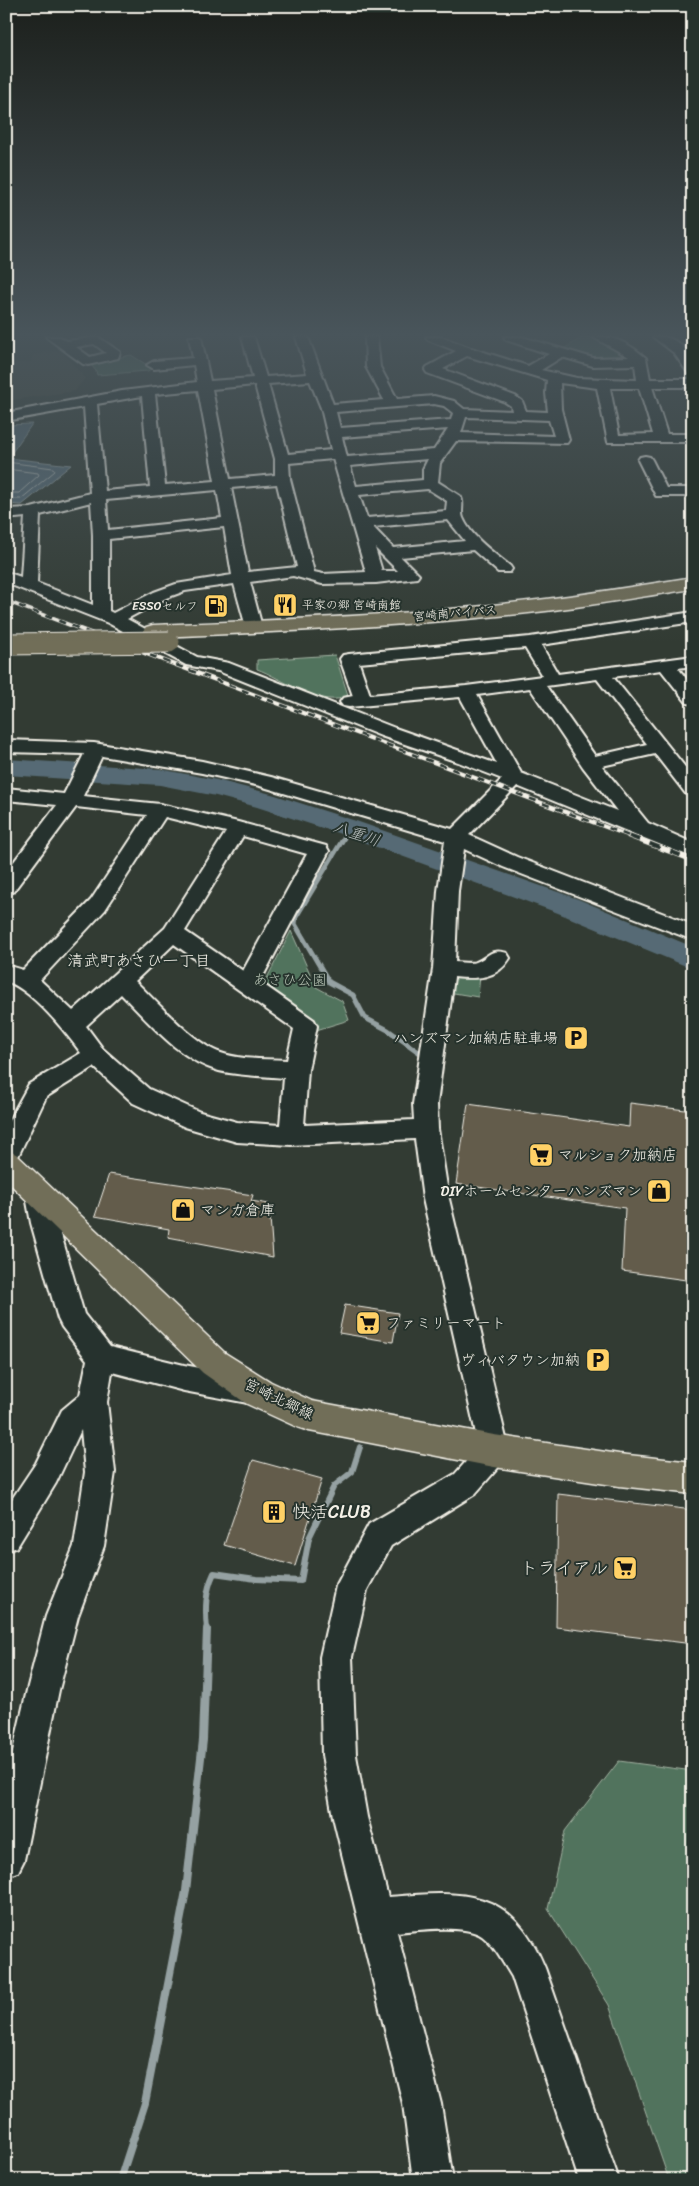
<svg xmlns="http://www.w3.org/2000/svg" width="699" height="2186" viewBox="0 0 699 2186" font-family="Sriracha,'Klee One',sans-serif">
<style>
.built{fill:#41453a}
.green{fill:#51735d;stroke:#a2b2a2}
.water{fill:#566b74;stroke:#95a1a2}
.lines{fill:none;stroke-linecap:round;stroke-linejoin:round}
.shore{stroke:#b5bbba;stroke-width:1}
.stream-far3{stroke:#95a1a2;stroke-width:4}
.stream-far2{stroke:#95a1a2;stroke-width:5}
.stream-far1{stroke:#95a1a2;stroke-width:6}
.stream{stroke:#95a1a2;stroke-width:8}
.river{fill:#566b74;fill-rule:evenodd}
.building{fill:#635c4c;stroke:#f4f1e8}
.minor-casing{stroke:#f4f1e8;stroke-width:4}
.major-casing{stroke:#f4f1e8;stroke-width:3}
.highway-casing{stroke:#f4f1e8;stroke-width:3}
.minor{fill:#26332d;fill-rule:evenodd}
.major{fill:#716e59;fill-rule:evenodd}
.highway{fill:#716e59;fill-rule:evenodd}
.rail-far1-casing{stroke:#f4f1e8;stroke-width:4}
.rail-casing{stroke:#f4f1e8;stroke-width:5.5}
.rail-far1{stroke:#26332d;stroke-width:2.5;stroke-dasharray:7;stroke-linecap:butt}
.rail{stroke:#26332d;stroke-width:4;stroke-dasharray:11;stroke-linecap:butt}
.highway-bridge-casing{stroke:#f4f1e8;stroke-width:23;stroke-linecap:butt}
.highway-bridge{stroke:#716e59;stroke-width:21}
.labels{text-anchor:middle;stroke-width:4;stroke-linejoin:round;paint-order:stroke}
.far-poi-label{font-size:12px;fill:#f4f1e8;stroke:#26332d;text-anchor:start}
.far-street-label{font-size:12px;fill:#f4f1e8;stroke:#26332d}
.park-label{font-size:15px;fill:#b3bfb0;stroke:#26332d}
.poi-label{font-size:15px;fill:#f4f1e8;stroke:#26332d;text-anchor:end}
.street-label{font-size:15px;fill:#f4f1e8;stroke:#26332d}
.water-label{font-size:16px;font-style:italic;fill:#b5bbba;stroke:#26332d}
.neighbourhood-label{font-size:16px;fill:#f4f1e8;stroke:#26332d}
.near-poi-label{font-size:18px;fill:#f4f1e8;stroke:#26332d;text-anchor:start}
</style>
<rect width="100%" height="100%" fill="#323b33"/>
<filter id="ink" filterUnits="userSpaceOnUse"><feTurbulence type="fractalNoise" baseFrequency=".02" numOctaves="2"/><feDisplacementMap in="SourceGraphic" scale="10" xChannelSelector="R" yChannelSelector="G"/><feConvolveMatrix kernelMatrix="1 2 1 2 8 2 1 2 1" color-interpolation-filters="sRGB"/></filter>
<g filter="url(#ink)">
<!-- built -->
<polygon class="built" points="61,351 85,378 75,391 6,401 6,364 31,362 33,355"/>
<!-- green -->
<g class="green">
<polygon points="583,337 599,339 633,358 594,360 560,351"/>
<polygon points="131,355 152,368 148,371 97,375 96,371 90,364"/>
<path d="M335,655l13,40c-22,16 -68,-18 -91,-26v-9z"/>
<polygon points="291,931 316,987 342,1001 349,1020 313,1031 263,986"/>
<polygon points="452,972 480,975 478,997 448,992"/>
<polygon points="619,1761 693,1771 693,2180 669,2180 609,2005 548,1909 565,1831"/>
</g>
<!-- water -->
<polygon class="water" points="32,424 8,458 71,465 22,505 6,504 6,425"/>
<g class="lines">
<!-- shore -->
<g class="shore">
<polyline points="6,462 53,468 55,471 21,499 6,499"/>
<polyline points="6,469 38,473 39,475 19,493 6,493"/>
</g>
<!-- stream-far3 -->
<polyline class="stream-far3" points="344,837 350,828"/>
<!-- stream-far2 -->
<polyline class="stream-far2" points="345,836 296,917 295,924 329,982 353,995 365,1018 388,1030 420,1053"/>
<!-- stream-far1 -->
<path class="stream-far1" d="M207,1630c-2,-21 -2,-38 7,-57l42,6 45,2 8,-43 25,-52 18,-14 8,-25"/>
<!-- stream -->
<polyline class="stream" points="120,2180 145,2103 186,1891 203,1740 207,1629"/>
<!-- river -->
<polygon class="river" points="6,759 160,769 217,780 275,795 359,822 578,899 693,947 693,969 558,913 341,834 257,807 216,796 160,785 6,775"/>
</g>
<!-- building -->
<g class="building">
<polygon points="630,1103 693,1111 693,1281 622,1271 625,1208 456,1184 468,1104 629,1127"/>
<polygon points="109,1174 253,1195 251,1201 269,1204 273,1257 168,1237 169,1229 95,1216"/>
<polygon points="345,1305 398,1313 393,1342 339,1333"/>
<polygon points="253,1460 322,1479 295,1566 224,1545"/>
<polygon points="558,1494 693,1510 693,1644 556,1627"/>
</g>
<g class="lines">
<defs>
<g id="minor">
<path d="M46,337h14l7,4 31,-4 22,15 -2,6 -30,7 -5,-1zM94,344l12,9 -16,4 -14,-10z"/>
<path d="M189,337h12l9,44 43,-3 -11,-41h12l12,40 41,-3 -11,-37h12l25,67 51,-4 -18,-33 -1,-30h12l3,30 17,32 37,-3 20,5 10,8 48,2 -1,-5 -6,-4 -78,-29 -2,-3 2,-3 29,-16 -28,-11 -2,-3h16l29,11 57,18 21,-12 -43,-14 -2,-3h18l71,21 36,-1 -36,-20c21,-2 37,7 53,21l4,21h43v8h-41l15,47h26v8h-85l-11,-54 -37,-5 1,26 8,31 -2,3 -111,-2 -16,22 -2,19 22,14c5,6 0,15 3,22 8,19 31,35 47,48l2,3 -2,3h-12l-25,-22 -72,7 18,18 -2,3 -41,5 -54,1 -29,-8 -43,6 12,45 -2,4h-12l-2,-4 -12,-43 -49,7 -19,7 -39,21 70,38 32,6 166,65 102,36 -37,-67 -111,10 -6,-1 -3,-4 3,-4 10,-2 -13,-37 3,-4 6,-1 181,-17 163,-25v10l-152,23 17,29 135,-18v10l-15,2 15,19v17l-6,-1 -26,-33 -48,7 80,100v19l-7,-2 -31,-40 -53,12 46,57 45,20v15l-176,-72 -48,49 48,22 176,68v15l-190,-73 -39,-18 -6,42 -3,71c6,0 16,2 21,0 13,-5 14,-14 31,-9l3,5c-13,22 -35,21 -56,19l-17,127 1,25 11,70 60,252 -5,10 -29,33 -84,52 -24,44 -15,67 4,98 11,62 21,80c77,-7 124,-9 157,71l74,212h-40l-67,-203c-9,-14 -17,-31 -30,-41 -17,-12 -64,-6 -85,-4l44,172 12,76h-40l-10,-76 -70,-287 -11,-62 -2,-98 16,-71 33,-62 86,-50 24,-27 -56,-248 -8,-60 -124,6 -54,-3 -52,-15 -52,-24 -39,-36 -48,30 -31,66 -9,3v-40l23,-42 52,-31c-17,-23 -49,-63 -75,-72v-16l17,5 68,-70 56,-85 -71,-8 -63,85 -7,2v-22l51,-67 -51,-5v-12l58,6 20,-40 -78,-2v-12l88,3 108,18 69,16 181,52 50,-50 -44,-17 -77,-26 -163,-65 -32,-6 -78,-42 -102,-40v-11l15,5 4,-60 -19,2v-10l25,-1 59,-15 -6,-86 -78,14v-8l116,-22 75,-9 -3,-17 -40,4 -7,-4 7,-4 39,-3zM467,356l80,24 -1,13 2,19 -22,-1 -4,-10 -7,-5 -72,-27zM562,357l31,9 42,-1 2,15 -60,-2 -36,-8zM310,381l11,27 10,42 -43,4 -20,-70zM255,385l20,74v16l-45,4 -18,-90zM610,388h29l14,46 -34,1zM198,390l17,91 -50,4 -10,-91zM142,396l8,91 -45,4 -8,-87zM434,404l10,2 9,7 -2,7 -111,8 -4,-16zM466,417l83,3 5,16 -93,-3zM448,429l-14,21 -87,7 -5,-20zM333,459l33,113 -43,2 -9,-2 -24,-93 -1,-16zM428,459l-5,10v11l-67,6 -6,-20zM277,484l20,83 -49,5 -17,-84zM428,489l19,12 -1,10 -79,7 -8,-23zM217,490l5,28 -114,12 -2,-30zM91,502l2,33v70l-56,-22 3,-68zM448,520l17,21 -72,7 -20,-21zM224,527l8,48 -56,9 -22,8 -41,21 -4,-2v-72zM375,548l23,23h-16zM525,648l17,28 -76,10 -96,9 -11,-32zM597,679l50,65 -52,12 -49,-70zM530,688l53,79 34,44 -96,-38 -44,-78zM102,756l100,17 58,13 185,55 -7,50 -5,78 -20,135 1,16 -110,5 4,-55 9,-44 -3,-6 -54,-38 69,-131 -3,-5 -88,-24 -78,-18 -77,-8zM165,817l61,15 -61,96 -92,83 -33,-31 65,-70zM243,836l64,18 -64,117 -58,-40zM174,944l120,85 -7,31c-22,-1 -46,0 -66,-7 -27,-9 -65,-52 -86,-72zM121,994c28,28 58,66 98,77 21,5 43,5 65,7l-4,47 -43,-3 -37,-10 -51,-23 -46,-40 -17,-23z"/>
<path d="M653,337c19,-2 28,6 40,22v15l-5,-1 -14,-20z"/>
<polygon points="645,456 650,457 652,460 666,488 693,488 693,496 656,496 638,460 640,457"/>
<polygon points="39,1186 48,1189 84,1314 110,1347 184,1365 253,1378 263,1382 267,1391 263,1400 253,1404 184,1391 112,1372 107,1402 115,1472 104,1546 78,1616 59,1690 24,1860 18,1872 6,1877 6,1781 27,1690 46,1616 74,1546 85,1472 81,1430 56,1483 17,1547 6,1551 6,1508 36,1463 62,1410 80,1395 87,1360 62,1327 58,1319 31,1223 26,1196 30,1189"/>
</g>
<polygon id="major" points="6,1150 16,1154 225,1353 271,1382 312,1401 494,1435 619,1454 693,1462 693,1494 619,1486 494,1467 309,1431 297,1427 247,1404 203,1373 6,1180"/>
<path id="highway" d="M693,577v12c-49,7 -98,16 -147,22 -130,15 -262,21 -393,26l-7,-2 -3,-4 3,-4 7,-2c131,-5 263,-10 393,-26 49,-6 98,-14 147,-22z"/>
</defs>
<!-- minor casing -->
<use href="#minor" class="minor-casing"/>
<!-- major casing -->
<use href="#major" class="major-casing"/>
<!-- highway casing -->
<use href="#highway" class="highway-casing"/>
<!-- minor -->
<use href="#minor" class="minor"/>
<!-- major -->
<use href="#major" class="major"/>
<!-- highway -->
<use href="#highway" class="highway"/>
<defs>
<polyline id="rail-far1" points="6,601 632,837"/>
<polyline id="rail" points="629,836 693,860"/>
</defs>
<!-- rail-far1 casing -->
<use href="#rail-far1" class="rail-far1-casing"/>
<!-- rail casing -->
<use href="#rail" class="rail-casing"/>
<!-- rail-far1 -->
<use href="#rail-far1" class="rail-far1"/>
<!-- rail -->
<use href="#rail" class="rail"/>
<defs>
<polyline id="highway-bridge" points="6,644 169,642"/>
</defs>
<!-- highway-bridge casing -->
<use href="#highway-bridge" class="highway-bridge-casing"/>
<!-- highway-bridge -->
<use href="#highway-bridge" class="highway-bridge"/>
</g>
</g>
<!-- sky -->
<linearGradient id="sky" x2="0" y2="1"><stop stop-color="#1c201c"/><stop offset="0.52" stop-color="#49555b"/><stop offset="1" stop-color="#49555b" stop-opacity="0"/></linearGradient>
<rect width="699" height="643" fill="url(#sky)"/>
<!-- icons -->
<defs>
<symbol id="restaurant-square" viewBox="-11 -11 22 22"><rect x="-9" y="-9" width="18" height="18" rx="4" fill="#ffd166" stroke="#26332d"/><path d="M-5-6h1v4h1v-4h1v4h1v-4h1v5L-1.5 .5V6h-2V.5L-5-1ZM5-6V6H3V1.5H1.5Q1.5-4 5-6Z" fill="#111"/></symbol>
<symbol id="fuel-square" viewBox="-11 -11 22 22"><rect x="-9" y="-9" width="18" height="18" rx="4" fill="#ffd166" stroke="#26332d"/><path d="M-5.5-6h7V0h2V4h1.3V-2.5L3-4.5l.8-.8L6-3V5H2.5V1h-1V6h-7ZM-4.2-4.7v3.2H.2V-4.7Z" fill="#111"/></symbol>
<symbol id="parking-square" viewBox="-11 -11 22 22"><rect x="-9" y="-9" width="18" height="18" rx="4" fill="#ffd166" stroke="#26332d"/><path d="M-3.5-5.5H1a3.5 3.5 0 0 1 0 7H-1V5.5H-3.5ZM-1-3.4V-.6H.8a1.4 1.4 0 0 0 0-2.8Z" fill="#111"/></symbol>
<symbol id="supermarket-square" viewBox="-11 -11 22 22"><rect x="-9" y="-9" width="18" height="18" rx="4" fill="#ffd166" stroke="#26332d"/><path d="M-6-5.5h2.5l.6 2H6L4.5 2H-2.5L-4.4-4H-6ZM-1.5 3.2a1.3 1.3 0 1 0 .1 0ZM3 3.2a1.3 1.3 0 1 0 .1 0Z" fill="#111"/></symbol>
<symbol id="shop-square" viewBox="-11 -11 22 22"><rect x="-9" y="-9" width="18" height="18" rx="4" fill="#ffd166" stroke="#26332d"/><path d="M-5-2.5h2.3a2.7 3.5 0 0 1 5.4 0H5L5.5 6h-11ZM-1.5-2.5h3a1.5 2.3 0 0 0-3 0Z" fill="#111"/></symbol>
<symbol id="building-square" viewBox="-11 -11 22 22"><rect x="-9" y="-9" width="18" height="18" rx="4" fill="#ffd166" stroke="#26332d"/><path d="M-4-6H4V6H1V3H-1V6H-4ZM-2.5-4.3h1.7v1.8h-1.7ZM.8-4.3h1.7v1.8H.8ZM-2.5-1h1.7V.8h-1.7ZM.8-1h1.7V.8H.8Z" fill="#111"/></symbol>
</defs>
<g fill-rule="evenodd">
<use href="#restaurant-square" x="271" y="591" width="28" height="28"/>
<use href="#fuel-square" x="202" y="592" width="28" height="28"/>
<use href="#parking-square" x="562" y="1024" width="28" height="28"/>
<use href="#supermarket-square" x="527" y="1141" width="28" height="28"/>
<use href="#shop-square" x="645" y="1177" width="28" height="28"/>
<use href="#shop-square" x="169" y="1196" width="28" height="28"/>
<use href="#supermarket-square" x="354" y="1309" width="28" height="28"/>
<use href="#parking-square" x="584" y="1346" width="28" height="28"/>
<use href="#building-square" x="260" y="1498" width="28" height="28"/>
<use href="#supermarket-square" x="611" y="1554" width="28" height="28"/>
</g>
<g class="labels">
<!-- far-poi labels -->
<g class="far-poi-label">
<text x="302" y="609">平家の郷 宮崎南館</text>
<text x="198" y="610" text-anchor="end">ESSOセルフ</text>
</g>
<!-- far-street labels -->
<g class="far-street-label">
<text transform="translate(455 613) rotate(-5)" y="4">宮崎南バイパス</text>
</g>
<!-- park labels -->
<g class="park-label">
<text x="290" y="985">あさひ公園</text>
</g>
<!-- poi labels -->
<g class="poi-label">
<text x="558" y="1043">ハンズマン加納店駐車場</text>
<text x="558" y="1160" text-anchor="start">マルショク加納店</text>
<text x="642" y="1196">DIYホームセンターハンズマン</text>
<text x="200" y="1215" text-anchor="start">マンガ倉庫</text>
<text x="386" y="1328" text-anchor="start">ファミリーマート</text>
<text x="580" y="1365">ヴィバタウン加納</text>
</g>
<!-- street labels -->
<g class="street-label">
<text transform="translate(279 1399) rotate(26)" y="5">宮崎北郷線</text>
</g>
<!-- water labels -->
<g class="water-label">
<text transform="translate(357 833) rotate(19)" y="6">八重川</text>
</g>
<!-- neighbourhood labels -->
<g class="neighbourhood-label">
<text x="139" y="966">清武町あさひ一丁目</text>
</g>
<!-- near-poi labels -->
<g class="near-poi-label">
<text x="292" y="1518">快活CLUB</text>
<text x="608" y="1574" text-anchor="end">トライアル</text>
</g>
</g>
<!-- margin -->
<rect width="699" height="2186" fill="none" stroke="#26332d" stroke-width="25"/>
<rect x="12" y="12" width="674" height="2161" fill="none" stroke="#f4f1e8" stroke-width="2" filter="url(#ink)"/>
</svg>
